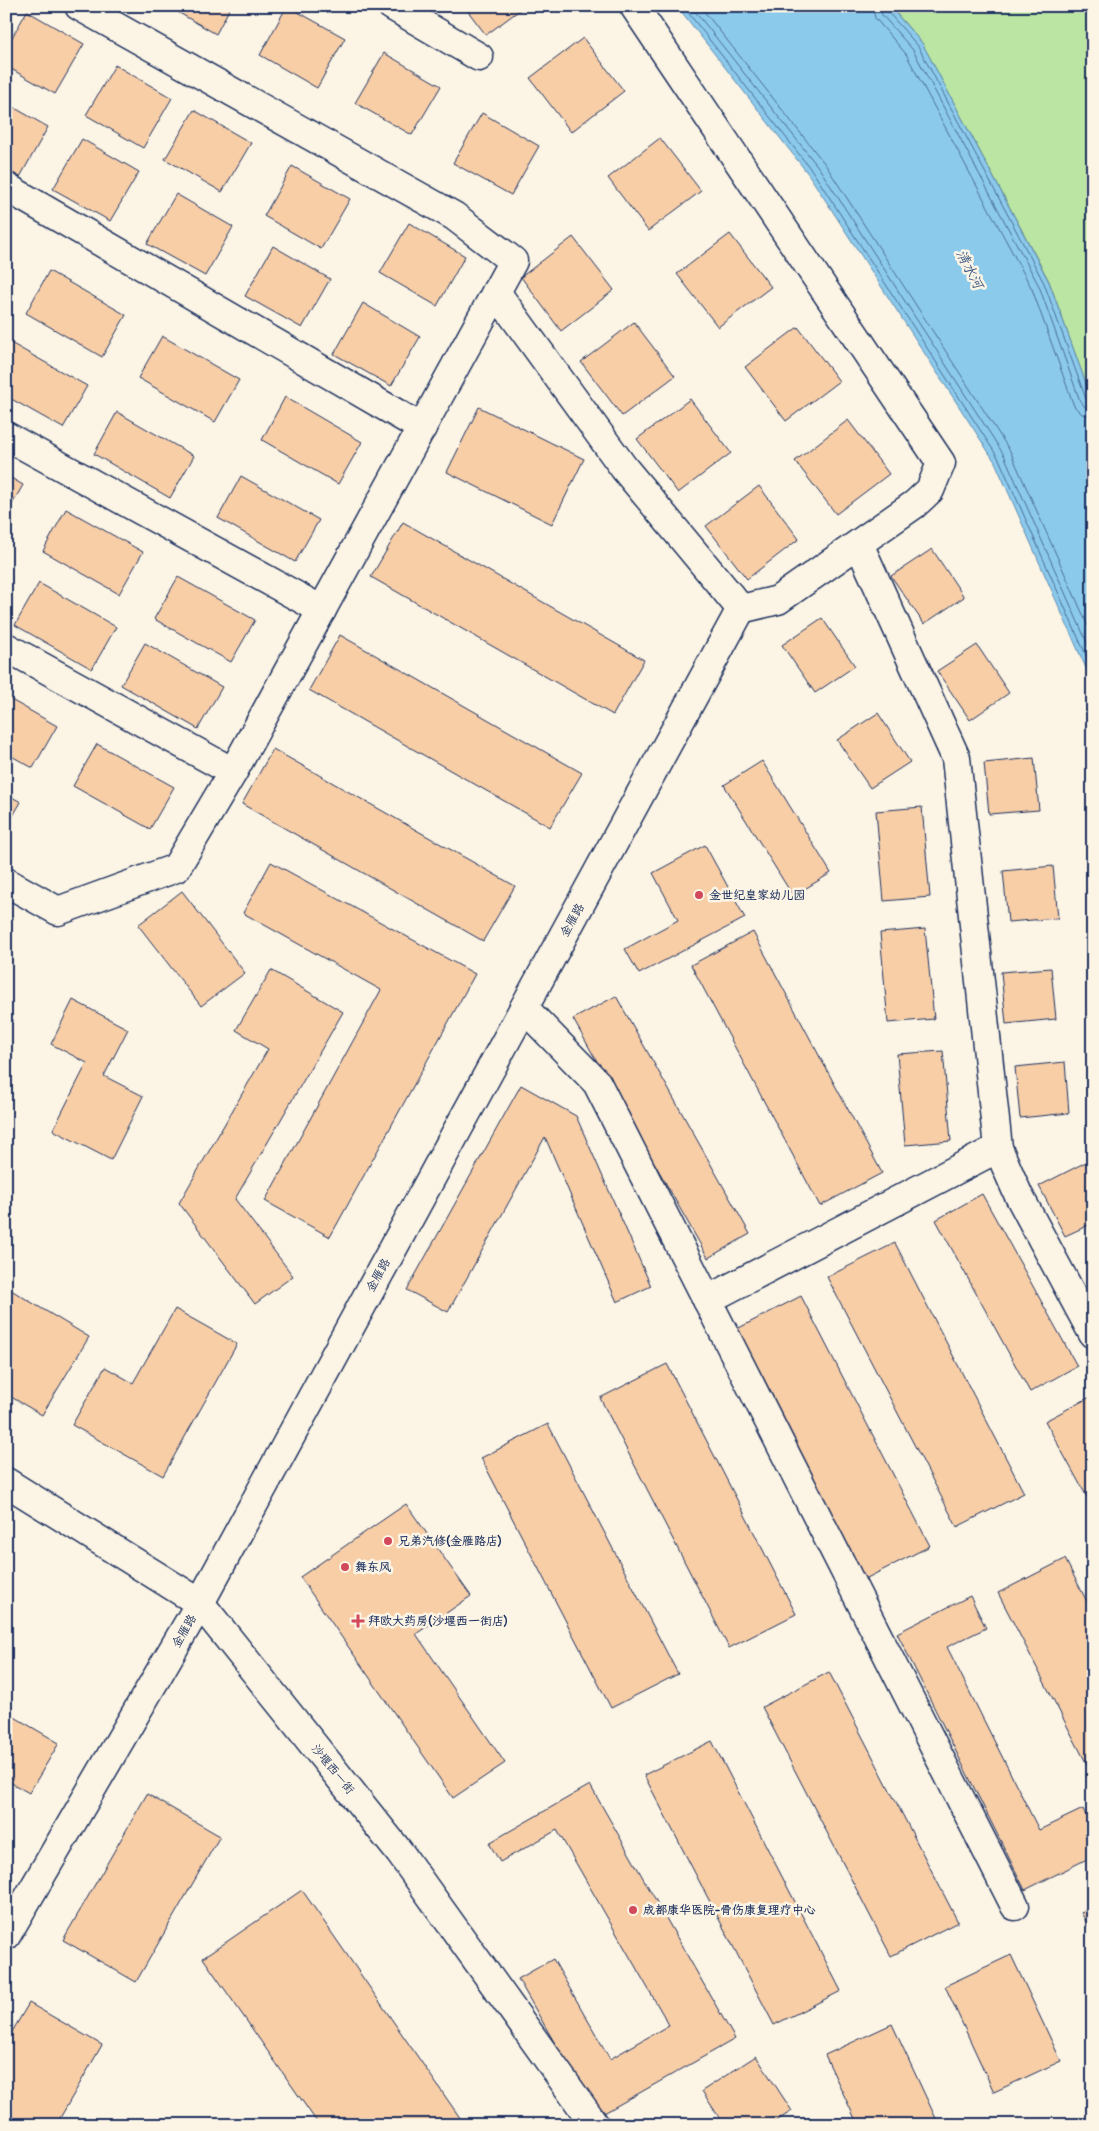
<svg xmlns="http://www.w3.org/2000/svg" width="1099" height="2131" viewBox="0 0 1099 2131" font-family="Pangolin,'LXGW WenKai TC',sans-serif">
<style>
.green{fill:#bae5a2;stroke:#6a8a80}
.water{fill:#8ccaec;stroke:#5f8cb3}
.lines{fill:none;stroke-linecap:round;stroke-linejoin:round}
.shore{stroke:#486d97;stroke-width:1}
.building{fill:#f8cea7;stroke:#1b2f5e}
.street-casing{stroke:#1b2f5e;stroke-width:31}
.secondary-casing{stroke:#1b2f5e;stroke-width:31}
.street{stroke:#fcf5e5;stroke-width:28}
.secondary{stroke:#fcf5e5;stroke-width:28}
.poi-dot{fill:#d1495b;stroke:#fcf5e5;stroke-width:2}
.labels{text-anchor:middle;stroke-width:5;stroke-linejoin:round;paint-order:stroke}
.poi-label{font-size:12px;font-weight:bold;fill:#1b2f5e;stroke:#fcf5e5;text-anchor:start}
.street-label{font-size:12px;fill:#1b2f5e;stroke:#fcf5e5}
.water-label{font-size:14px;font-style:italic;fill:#375682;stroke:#fcf5e5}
</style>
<rect width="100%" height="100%" fill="#fcf5e5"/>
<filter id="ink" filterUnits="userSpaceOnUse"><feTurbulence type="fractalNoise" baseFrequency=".02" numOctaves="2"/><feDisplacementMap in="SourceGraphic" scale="10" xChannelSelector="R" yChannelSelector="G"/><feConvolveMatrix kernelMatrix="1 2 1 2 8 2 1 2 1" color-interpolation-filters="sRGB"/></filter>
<g filter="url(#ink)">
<!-- green -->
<polygon class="green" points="890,6 1093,6 1093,403 1049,281 922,43"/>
<!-- water -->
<polygon class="water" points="677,6 889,6 922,43 1049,282 1093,403 1093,684 995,462 809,175"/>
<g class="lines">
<!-- shore -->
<g class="shore">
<polyline points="683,6 813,172 999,459 1093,671"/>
<polyline points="691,6 819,168 1004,455 1093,656"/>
<polyline points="700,6 825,164 1010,451 1093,637"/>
<polyline points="872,6 875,18 906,54 1032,289 1074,406 1082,414 1093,416"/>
<polyline points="880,6 882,15 913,50 1039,286 1080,401 1085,407 1093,409"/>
<polyline points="886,6 887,11 918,46 1044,283 1086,399 1093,402"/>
</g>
</g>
<!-- building -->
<g class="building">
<polygon points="167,6 231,6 216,34"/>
<polygon points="287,6 345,38 317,88 260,55"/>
<polygon points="464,6 525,6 486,35"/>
<polygon points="27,11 84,44 55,94 6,66 6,48"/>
<polygon points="583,38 624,91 571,132 530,78"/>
<polygon points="384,53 441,86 412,135 355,103"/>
<polygon points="115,65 172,98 143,148 86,115"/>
<polygon points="6,103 48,127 20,177 6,169"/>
<polygon points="194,110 251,143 222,192 165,159"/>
<polygon points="482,113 539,146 511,195 453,163"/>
<polygon points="660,138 701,191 648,231 608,178"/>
<polygon points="82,139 139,172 110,221 53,189"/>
<polygon points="292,166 350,199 321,249 264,216"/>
<polygon points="176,194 233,227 205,276 147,244"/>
<polygon points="409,223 465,256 437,306 380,273"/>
<polygon points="730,234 771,287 718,327 677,274"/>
<polygon points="573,237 614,290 561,331 521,277"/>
<polygon points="273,246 330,279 302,328 245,296"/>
<polygon points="49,271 126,315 102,357 26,313"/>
<polygon points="363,303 420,337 391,386 334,354"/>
<polygon points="634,322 675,376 622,416 581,362"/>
<polygon points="798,327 839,381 786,421 745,367"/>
<polygon points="162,336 239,380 215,422 138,378"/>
<polygon points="9,342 87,386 63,428 6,396 6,347"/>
<polygon points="285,397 362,442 338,484 262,440"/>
<polygon points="690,399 731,453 678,493 637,439"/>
<polygon points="479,407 584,459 552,524 447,472"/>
<polygon points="117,412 194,456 170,498 94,454"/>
<polygon points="848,420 889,474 836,514 795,461"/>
<polygon points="6,475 23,485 6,515"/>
<polygon points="241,476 319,520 295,562 218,518"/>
<polygon points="759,486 799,539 747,579 706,526"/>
<polygon points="66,509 143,552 119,594 43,551"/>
<polygon points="403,522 644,660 613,715 371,577"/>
<polygon points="932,549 964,597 924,624 891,576"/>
<polygon points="178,577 255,620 231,662 154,619"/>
<polygon points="39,583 116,627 92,669 15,625"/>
<polygon points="822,618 855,666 815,693 782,645"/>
<polygon points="340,635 582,773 550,827 309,690"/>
<polygon points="145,643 222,687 198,729 121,685"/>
<polygon points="977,645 1009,693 970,720 937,671"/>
<polygon points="6,697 57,726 33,768 6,753"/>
<polygon points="878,713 910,762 870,788 837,740"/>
<polygon points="97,744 174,787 150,829 73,786"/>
<polygon points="273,749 515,886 483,941 242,804"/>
<polygon points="1034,758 1039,810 989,814 984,763"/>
<polygon points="762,761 831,873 793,896 724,785"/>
<polygon points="6,794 21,802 6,828"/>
<polygon points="922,807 930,897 884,901 876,811"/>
<polygon points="705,845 745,918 639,974 625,949 678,920 653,873"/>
<polygon points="271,862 475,974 330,1237 265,1201 381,990 243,913"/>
<polygon points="1053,866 1058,918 1008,922 1003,871"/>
<polygon points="182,891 245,973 201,1006 138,925"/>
<polygon points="925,929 934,1019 888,1023 880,933"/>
<polygon points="753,932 882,1173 820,1206 691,965"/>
<polygon points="1051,968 1056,1019 1006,1024 1001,972"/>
<polygon points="271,970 343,1012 235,1199 293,1276 255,1304 179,1203 268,1049 236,1030"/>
<polygon points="616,996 750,1234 708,1258 573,1019"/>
<polygon points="73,1000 128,1029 104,1076 143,1096 111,1160 53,1130 87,1063 51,1044"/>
<polygon points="943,1051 951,1141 905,1145 897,1054"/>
<polygon points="1065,1062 1069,1113 1020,1118 1015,1067"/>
<polygon points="521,1085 576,1116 651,1286 617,1302 545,1137 448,1312 407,1290"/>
<polygon points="1086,1162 1093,1176 1093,1223 1065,1236 1039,1186"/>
<polygon points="982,1194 1077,1366 1030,1392 936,1220"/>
<polygon points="895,1243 1024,1493 957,1527 827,1277"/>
<polygon points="6,1287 89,1337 42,1415 6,1394"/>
<polygon points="801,1296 930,1546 863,1580 733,1331"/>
<polygon points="175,1309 237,1344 163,1476 72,1425 105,1367 133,1383"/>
<polygon points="667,1364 796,1614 729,1648 600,1398"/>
<polygon points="1092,1396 1093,1398 1093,1508 1045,1421"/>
<polygon points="548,1424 678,1674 611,1708 481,1458"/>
<polygon points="406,1504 471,1596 416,1634 505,1763 453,1798 300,1577"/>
<polygon points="1065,1559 1093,1613 1093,1776 998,1593"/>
<polygon points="970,1596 986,1628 947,1647 1039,1830 1083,1809 1093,1830 1093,1856 1025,1890 897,1633"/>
<polygon points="829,1672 958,1922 891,1956 762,1707"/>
<polygon points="6,1712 59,1743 29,1793 6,1780"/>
<polygon points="712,1741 841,1991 774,2025 644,1775"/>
<polygon points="590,1785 735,2039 597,2117 518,1979 553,1959 610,2059 669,2025 557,1830 500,1862 489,1843"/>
<polygon points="147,1794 220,1836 136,1982 63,1940"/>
<polygon points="302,1890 465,2125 319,2125 203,1958"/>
<polygon points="1093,1906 1093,1936 1081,1912"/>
<polygon points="1011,1955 1061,2061 994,2092 945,1986"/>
<polygon points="29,2003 102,2045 56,2125 6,2125 6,2042"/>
<polygon points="892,2024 939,2125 858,2125 825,2055"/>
<polygon points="756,2056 792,2111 770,2125 724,2125 702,2091"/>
</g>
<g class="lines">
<defs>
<g id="street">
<polyline points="392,6 479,57"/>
<polyline points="6,187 422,428"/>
<polyline points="496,292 624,468 741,609 778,600 915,504 930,490 941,463 634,6"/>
<polyline points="6,436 322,610"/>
<polyline points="859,544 956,758 998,1148 1018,1194 1093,1334"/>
<polyline points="6,647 233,772"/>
<polyline points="6,882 58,911 176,868 233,772 513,261 454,216 79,6"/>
<polyline points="524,1008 597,1083 1015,1906"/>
<polyline points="707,1300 998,1148"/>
<polyline points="6,1482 200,1603 400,1853 595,2125"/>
</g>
<polyline id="secondary" points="6,1936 200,1603 741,609"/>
</defs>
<!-- street casing -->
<use href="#street" class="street-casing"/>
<!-- secondary casing -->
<use href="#secondary" class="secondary-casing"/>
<!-- street -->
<use href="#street" class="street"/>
<!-- secondary -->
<use href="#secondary" class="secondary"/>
</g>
</g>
<!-- markers -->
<g class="poi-dot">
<circle cx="699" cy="895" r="5"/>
<circle cx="388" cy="1541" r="5"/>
<circle cx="345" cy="1567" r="5"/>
<path d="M355.5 1613.5h5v5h5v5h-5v5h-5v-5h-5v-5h5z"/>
<circle cx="633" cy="1910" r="5"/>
</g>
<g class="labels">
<!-- poi labels -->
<g class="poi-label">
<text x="709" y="899">金世纪皇家幼儿园</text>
<text x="398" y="1545">兄弟汽修(金雁路店)</text>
<text x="355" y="1571">舞东风</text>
<text x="368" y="1625">拜欧大药房(沙堰西一街店)</text>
<text x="643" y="1914">成都康华医院-骨伤康复理疗中心</text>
</g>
<!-- street labels -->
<g class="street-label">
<text transform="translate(572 920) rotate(-61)" y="4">金雁路</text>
<text transform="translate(378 1275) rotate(-61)" y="4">金雁路</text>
<text transform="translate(184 1631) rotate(-60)" y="4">金雁路</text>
<text transform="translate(333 1769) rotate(51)" y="4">沙堰西一街</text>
</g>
<!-- water labels -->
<g class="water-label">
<text transform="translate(970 269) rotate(62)" y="5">清水河</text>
</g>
</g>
<!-- margin -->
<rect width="1099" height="2131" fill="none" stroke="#fcf5e5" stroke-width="25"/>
<rect x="12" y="12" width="1074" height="2106" fill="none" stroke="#1b2f5e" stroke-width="2" filter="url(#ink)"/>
</svg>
